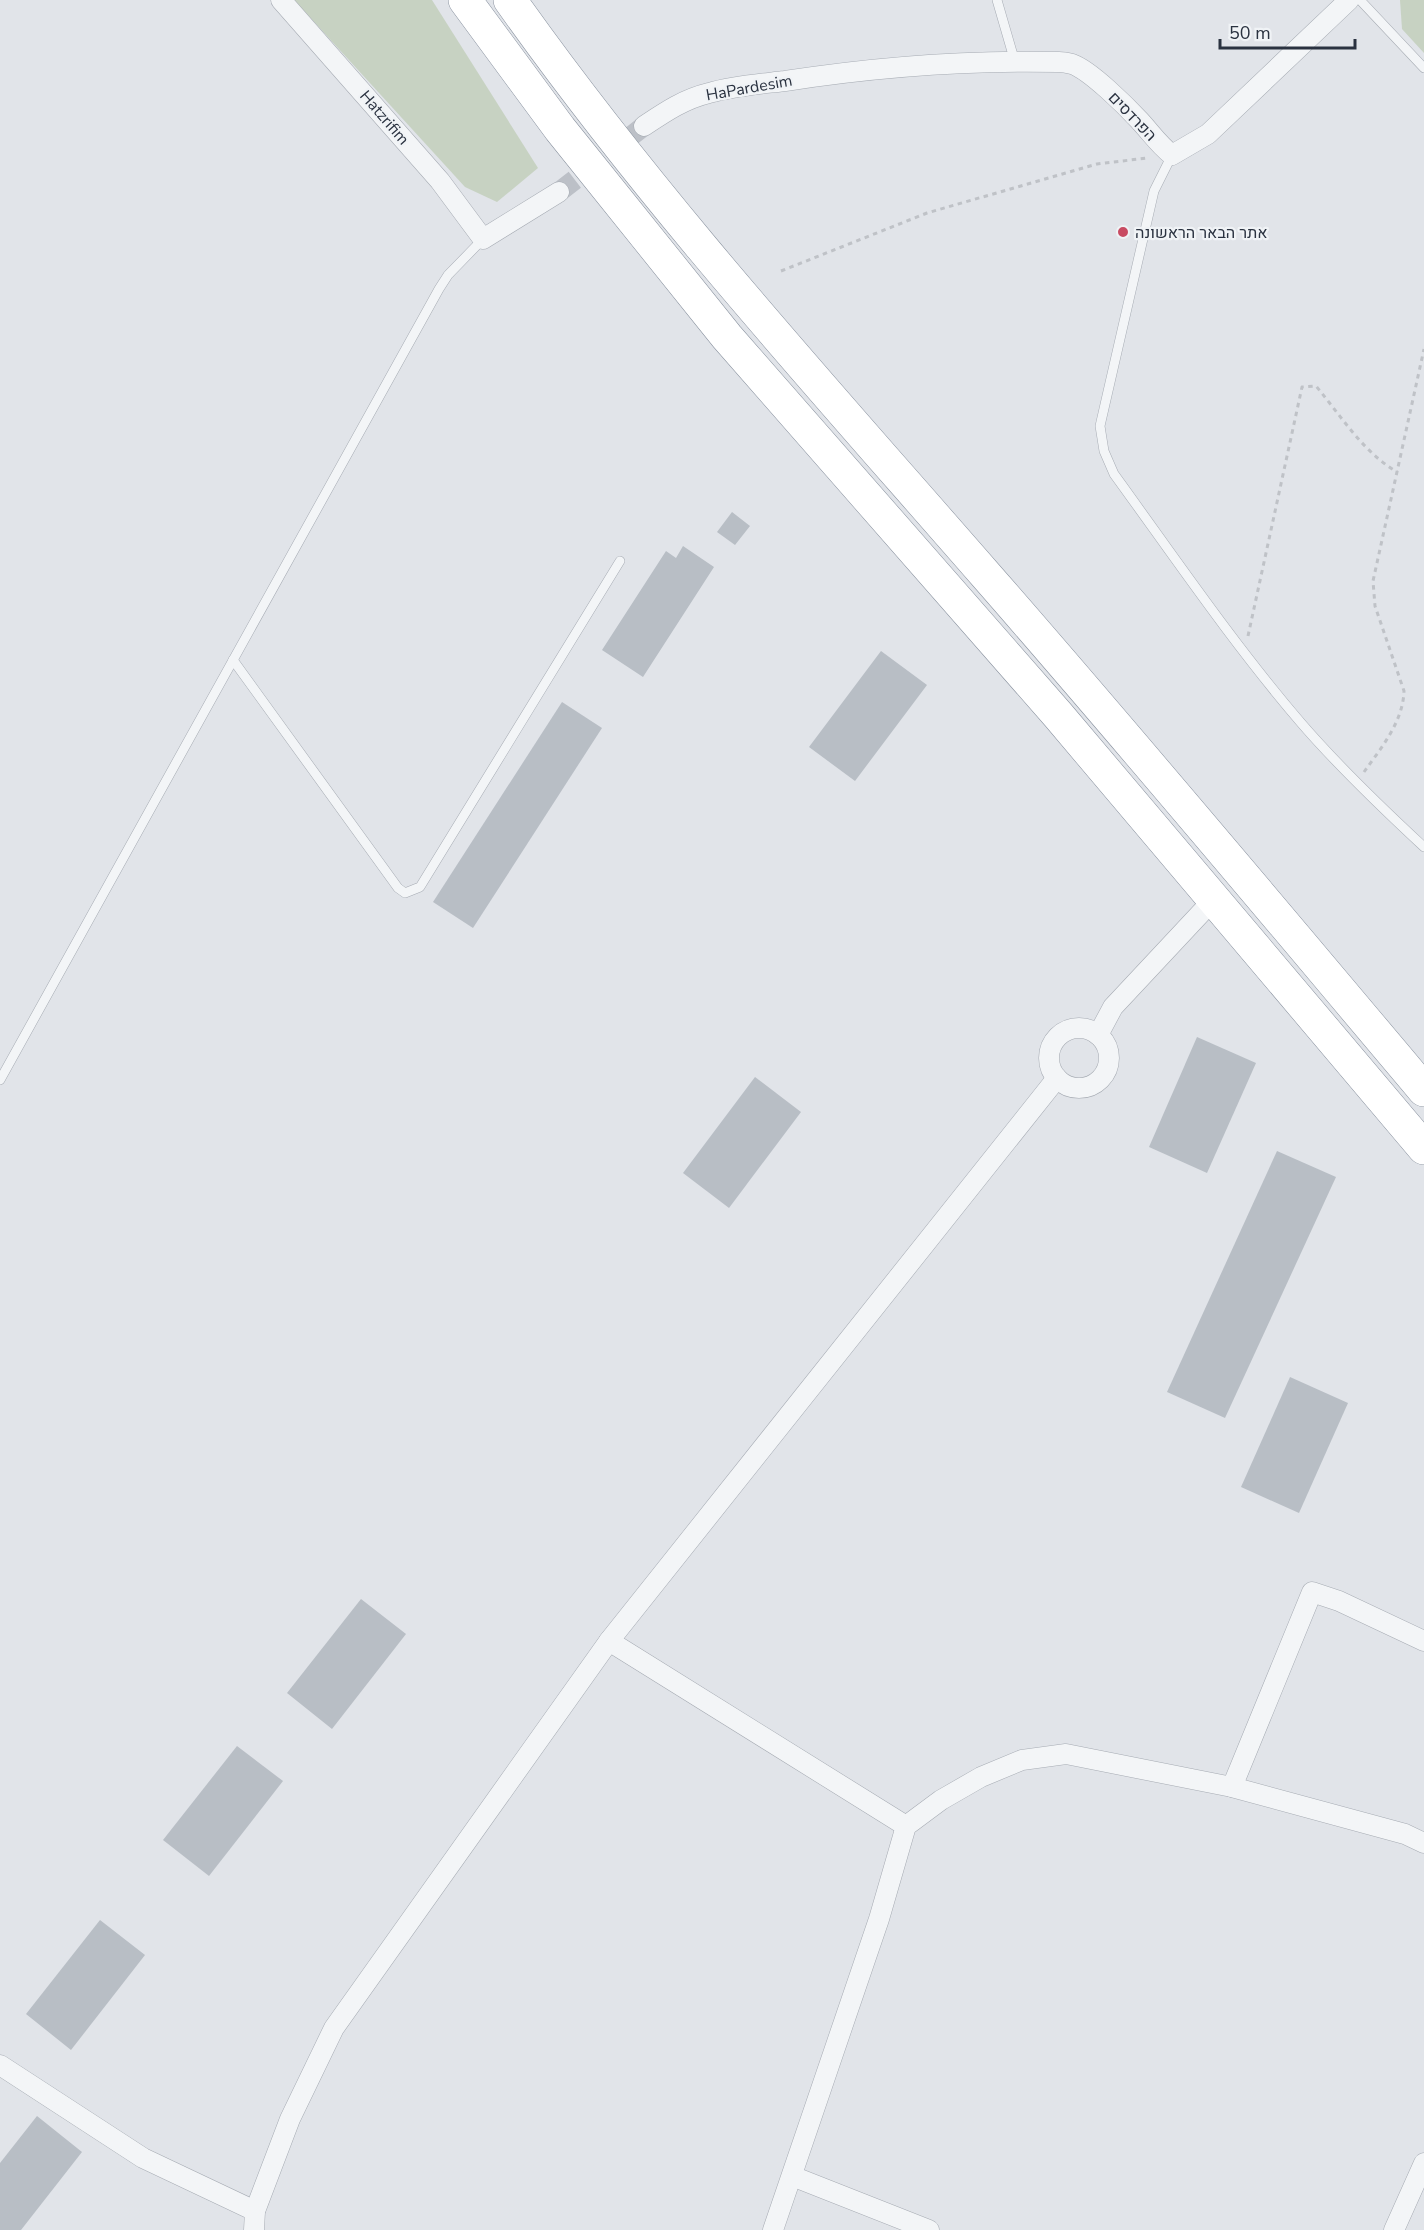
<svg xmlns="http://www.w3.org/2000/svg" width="1424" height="2230" viewBox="0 0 1424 2230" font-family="'Nunito Sans',Heebo,sans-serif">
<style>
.green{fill:#c7d2c2}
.building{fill:#b8bec5}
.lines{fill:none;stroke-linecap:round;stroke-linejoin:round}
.street-tunnel{stroke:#bcc0c7;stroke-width:20;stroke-dasharray:20 10;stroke-linecap:butt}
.lane-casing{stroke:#a6abb3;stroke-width:10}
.street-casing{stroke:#a6abb3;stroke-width:21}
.highway-casing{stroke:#89929f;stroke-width:34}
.path{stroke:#bfc2c7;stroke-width:3;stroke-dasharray:4.5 4.5;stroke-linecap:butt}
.lane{stroke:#f3f5f7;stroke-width:9}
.street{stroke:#f3f5f7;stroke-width:20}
.highway{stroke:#fff;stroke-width:33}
.poi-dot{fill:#c84b62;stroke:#f0f3f6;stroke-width:2}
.labels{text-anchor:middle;stroke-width:4.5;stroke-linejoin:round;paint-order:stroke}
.street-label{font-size:16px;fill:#2a3240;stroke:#f0f3f6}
.poi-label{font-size:16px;fill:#2a3240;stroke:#f0f3f6;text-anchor:start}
</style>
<rect width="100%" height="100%" fill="#e1e4e9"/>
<!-- green -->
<g class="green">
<polygon points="294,0 432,0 538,168 497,202 465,187"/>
<polygon points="1400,0 1424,0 1424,53 1402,29"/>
</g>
<!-- building -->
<g class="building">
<polygon points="732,512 750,526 735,545 717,532"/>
<polygon points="683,546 714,567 643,677 602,650 666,551 676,558"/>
<polygon points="881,651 927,685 855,781 809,747"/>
<polygon points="562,702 602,728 473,928 433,902"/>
<polygon points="1197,1037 1256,1063 1207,1173 1149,1147"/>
<polygon points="755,1077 801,1112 729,1208 683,1173"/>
<polygon points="1277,1151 1336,1177 1225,1418 1167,1392"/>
<polygon points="1290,1377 1348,1403 1299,1513 1241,1487"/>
<polygon points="361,1599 406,1634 332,1729 287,1693"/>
<polygon points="237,1746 283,1781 209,1876 163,1840"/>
<polygon points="100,1920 145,1955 71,2050 26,2014"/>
<polygon points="37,2116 82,2152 21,2230 0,2230 0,2163"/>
</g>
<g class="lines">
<!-- street-tunnel -->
<polyline class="street-tunnel" points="559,192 644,126"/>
<defs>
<g id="lane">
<polyline points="997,0 1015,62"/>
<polyline points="1360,0 1424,68"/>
<path d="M1172,155l-18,36 -54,235 4,25 10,23c61,84 120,171 188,250 38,44 80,84 122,123"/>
<polyline points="233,660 398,888 405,893 420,887 620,561"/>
<polyline points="0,1080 439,289 448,275 483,239"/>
</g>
<g id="street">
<polyline points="281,0 440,181 483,239 559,192"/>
<path d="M644,126c21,-14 40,-27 65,-33 24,-7 51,-9 76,-12 90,-14 183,-21 274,-19 4,0 9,1 13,2 18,6 55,43 68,57 11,12 19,24 32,34l36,-21 141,-134"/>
<circle cx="1079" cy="1058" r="30"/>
<polyline points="1098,1035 1113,1007 1214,899"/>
<polyline points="609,1641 906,1826"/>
<polyline points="1232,1787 1312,1592 1339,1601 1424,1641"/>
<polyline points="0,2065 143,2158 255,2211"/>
<polyline points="792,2176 929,2230"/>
<polyline points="254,2230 255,2211 290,2119 334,2028 609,1641 1057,1078"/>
<polyline points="773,2230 879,1919 906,1826 941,1800 981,1777 1022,1760 1066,1754 1232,1787 1405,1834 1424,1843"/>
<polyline points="1394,2230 1424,2163"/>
</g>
<g id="highway">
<polyline points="465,0 560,129 727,337 1058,715 1424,1148"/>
<path d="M510,0c143,202 311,386 474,573 149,170 294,344 440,517"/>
</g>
</defs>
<!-- lane casing -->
<use href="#lane" class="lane-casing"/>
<!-- street casing -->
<use href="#street" class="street-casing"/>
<!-- highway casing -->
<use href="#highway" class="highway-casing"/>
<!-- path -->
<g class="path">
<polyline points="781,271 927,213 1097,164 1147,158"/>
<path d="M1248,636l54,-249 14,-1c25,30 47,66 81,86"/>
<path d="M1364,772c17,-24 39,-50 40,-81l-29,-85 -2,-25 51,-232"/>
</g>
<!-- lane -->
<use href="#lane" class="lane"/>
<!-- street -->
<use href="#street" class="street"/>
<!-- highway -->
<use href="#highway" class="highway"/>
</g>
<!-- markers -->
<circle class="poi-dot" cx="1123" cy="232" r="6"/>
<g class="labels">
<!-- street labels -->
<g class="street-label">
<text transform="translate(749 87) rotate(-10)" y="6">HaPardesim</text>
<text transform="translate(1133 116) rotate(46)" y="6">הפרדסים</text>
<text transform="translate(385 117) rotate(49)" y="6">Hatzrifim</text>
</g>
<!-- poi labels -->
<g class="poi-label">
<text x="1135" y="238">אתר הבאר הראשונה</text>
</g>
</g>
<!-- scale -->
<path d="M1220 39v9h135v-9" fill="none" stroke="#2a3240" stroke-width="3"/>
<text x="1229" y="39" font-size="18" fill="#2a3240" stroke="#f0f3f6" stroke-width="4.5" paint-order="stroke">50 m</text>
</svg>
